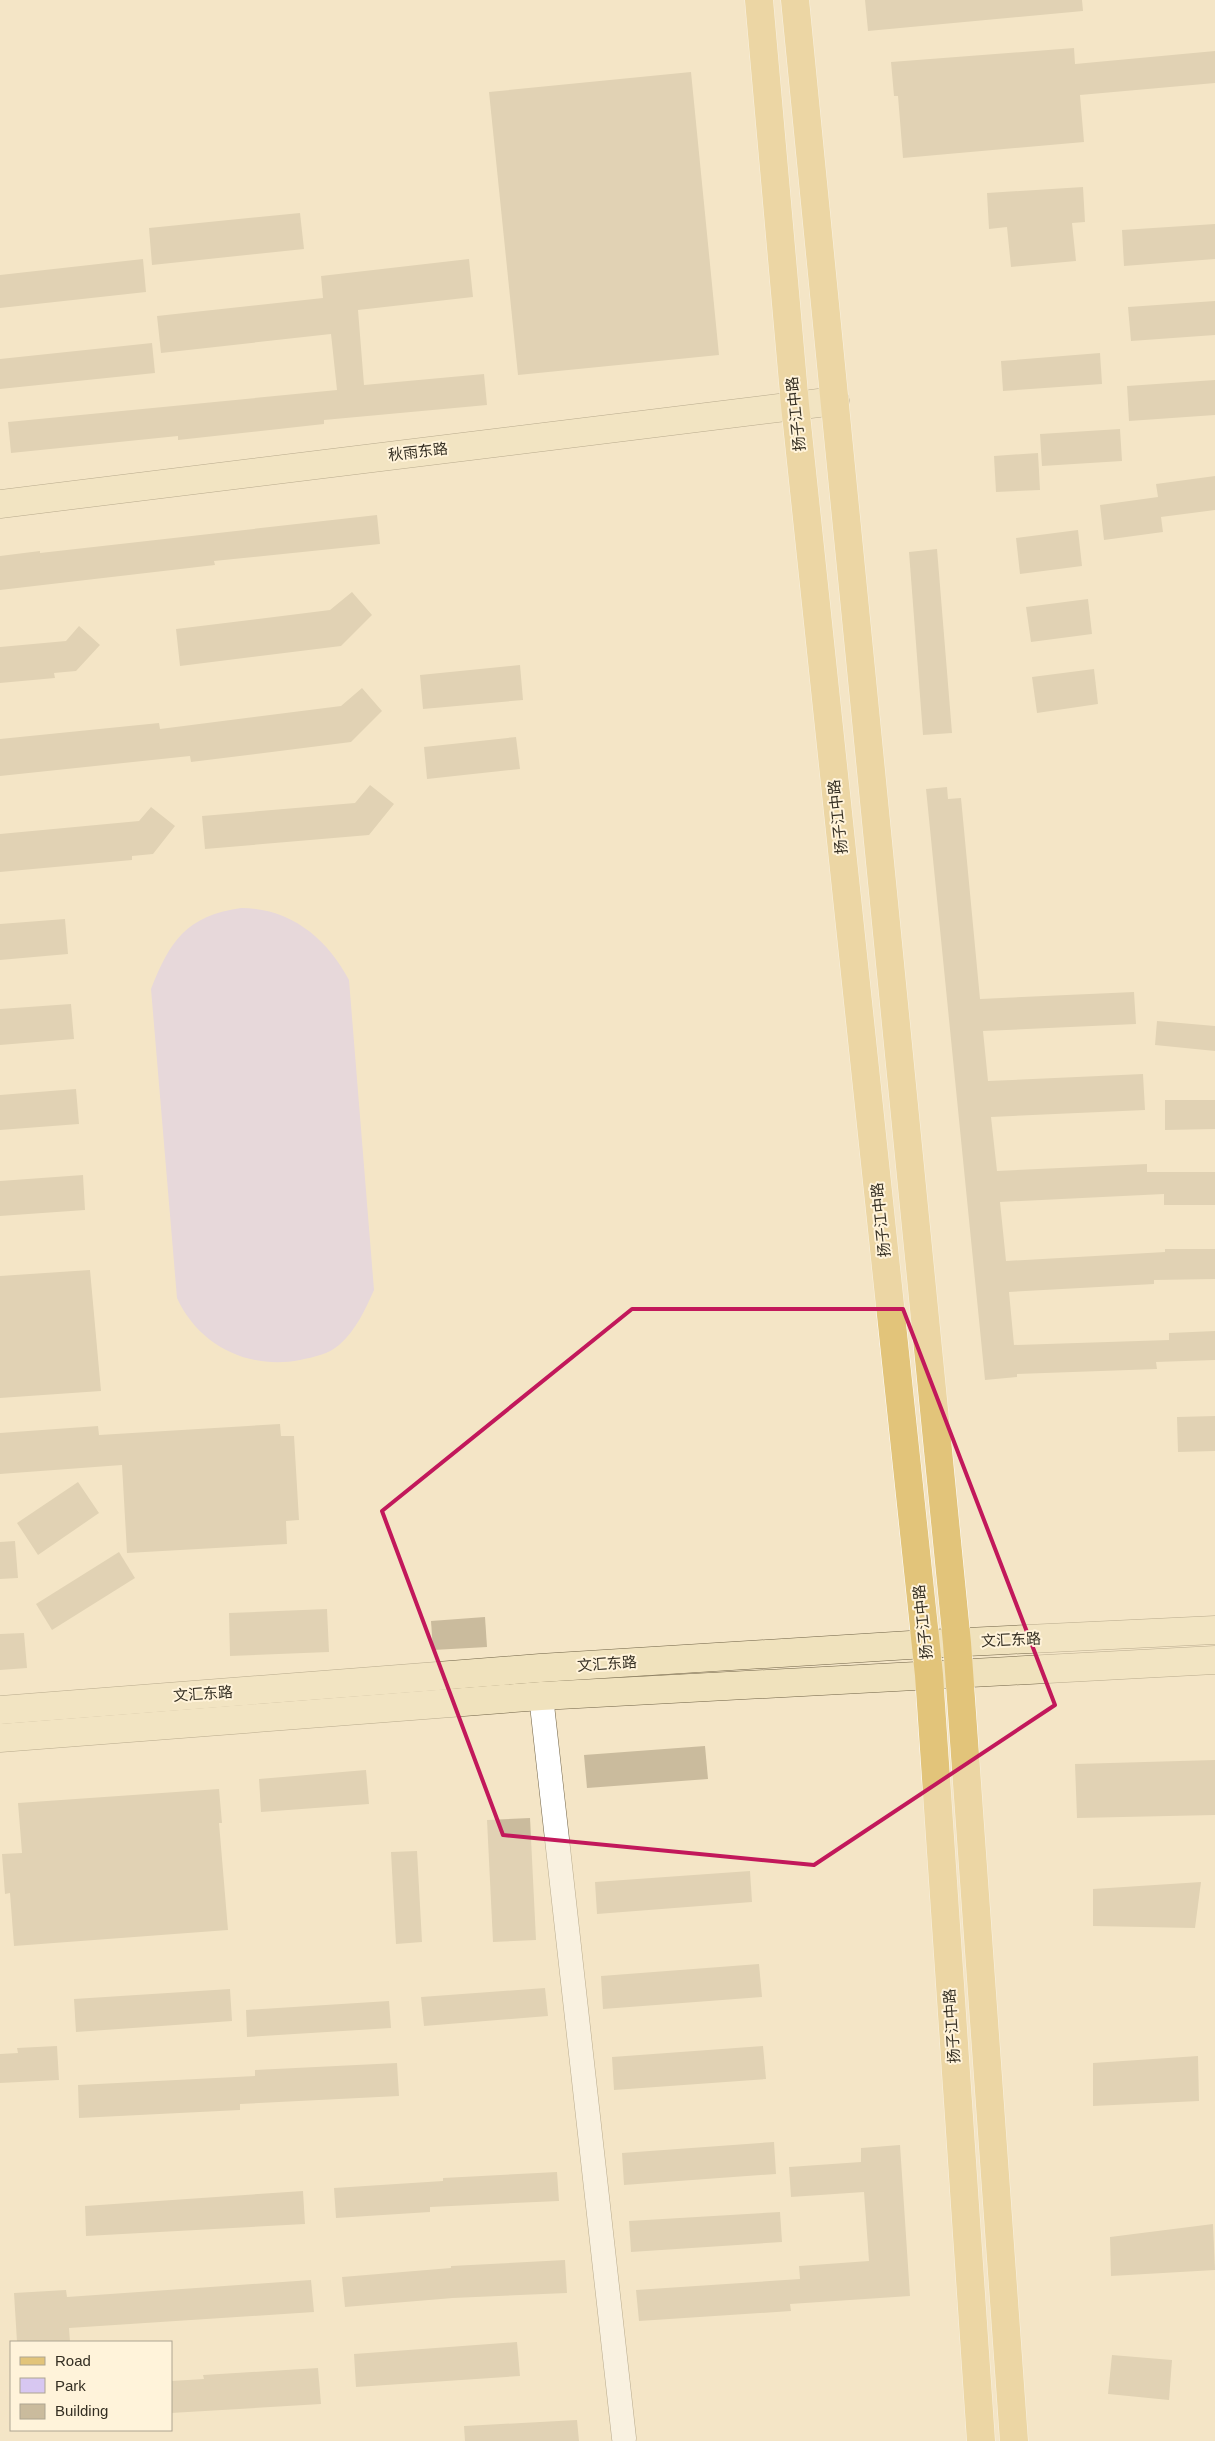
<svg xmlns="http://www.w3.org/2000/svg" width="1215" height="2441" viewBox="0 0 1215 2441" font-family="Helvetica,'Noto Sans SC',sans-serif">
<style>
.green{fill:#d7c7f1}
.building{fill:#cabb9d}
.lines{fill:none;stroke-linecap:round;stroke-linejoin:round}
.street-casing{stroke:#706347;stroke-width:25}
.secondary-casing{stroke:#706347;stroke-width:29}
.primary-casing{stroke:#fff;stroke-width:29}
.street{stroke:#fff;stroke-width:24}
.secondary{stroke:#f0e2bd;stroke-width:28}
.primary{stroke:#e2c47a;stroke-width:28}
.marked{fill:none;stroke:#c2185b;stroke-width:4;stroke-linejoin:round}
.labels{text-anchor:middle;stroke-width:4;stroke-linejoin:round;paint-order:stroke}
.street-label{font-size:15px;fill:#352f23;stroke:#fff3da}
</style>
<rect width="100%" height="100%" fill="#f4e5c6"/>
<!-- green -->
<path class="green" d="M241,908c49,0 86,30 108,72l25,310c-9,20 -18,40 -35,55 -10,9 -25,12 -39,15 -51,10 -101,-14 -123,-62l-26,-309c19,-48 35,-73 90,-81z"/>
<!-- building -->
<g class="building">
<polygon points="865,0 1082,0 1083,11 868,31"/>
<polygon points="1074,48 1075,64 1215,51 1215,83 1080,95 1084,142 903,158 898,96 894,96 891,62"/>
<polygon points="691,72 719,355 518,375 489,92"/>
<polygon points="1083,187 1085,222 1072,223 1076,261 1011,267 1007,227 989,229 987,193"/>
<polygon points="300,213 304,249 152,265 149,228"/>
<polygon points="1215,224 1215,259 1124,266 1122,230"/>
<polygon points="143,259 146,292 0,308 0,275"/>
<polygon points="469,259 473,297 358,310 364,385 484,374 487,405 324,420 324,424 178,440 178,436 11,453 8,422 337,390 331,334 161,353 157,316 323,298 321,276"/>
<polygon points="1215,301 1215,335 1131,341 1128,307"/>
<polygon points="152,343 155,373 0,389 0,359"/>
<polygon points="1100,353 1102,384 1003,391 1001,361"/>
<polygon points="1215,380 1215,415 1129,421 1127,386"/>
<polygon points="1120,429 1122,461 1042,466 1040,434"/>
<polygon points="1038,453 1040,490 996,492 994,456"/>
<polygon points="1215,476 1215,510 1161,517 1163,532 1104,540 1100,505 1158,497 1156,484"/>
<polygon points="377,515 380,544 214,561 215,565 0,590 0,556 40,551 40,553"/>
<polygon points="1078,530 1082,566 1020,574 1016,538"/>
<polygon points="937,549 952,733 923,735 909,552"/>
<polygon points="352,592 372,615 341,646 180,666 176,629 330,610"/>
<polygon points="1088,599 1092,634 1031,642 1026,607"/>
<polygon points="79,626 100,645 76,671 54,673 55,678 0,683 0,647 66,641"/>
<polygon points="520,665 523,700 423,709 420,675"/>
<polygon points="1094,669 1098,704 1037,713 1032,677"/>
<polygon points="362,688 382,711 351,742 191,762 190,756 0,776 0,739 159,723 160,729 341,706"/>
<polygon points="516,737 520,769 427,779 424,747"/>
<polygon points="370,785 394,804 369,835 205,849 202,816 355,803"/>
<polygon points="947,787 948,799 961,798 980,999 1134,992 1136,1024 983,1031 988,1081 1143,1074 1145,1110 991,1117 997,1171 1147,1164 1147,1172 1215,1172 1215,1205 1164,1205 1164,1194 1000,1202 1006,1261 1165,1252 1165,1249 1215,1249 1215,1279 1154,1280 1154,1284 1009,1292 1014,1345 1169,1340 1169,1333 1215,1331 1215,1360 1156,1362 1157,1369 1017,1374 1017,1377 985,1380 926,789"/>
<polygon points="151,807 175,826 153,854 132,856 132,860 0,872 0,834 139,821"/>
<polygon points="65,919 68,954 0,960 0,924"/>
<polygon points="71,1004 74,1039 0,1045 0,1009"/>
<polygon points="1157,1021 1215,1026 1215,1051 1155,1045"/>
<polygon points="76,1089 79,1124 0,1130 0,1095"/>
<polygon points="1165,1100 1215,1100 1215,1129 1165,1130"/>
<polygon points="83,1175 85,1210 0,1216 0,1181"/>
<polygon points="90,1270 101,1391 0,1398 0,1276"/>
<polygon points="1215,1416 1215,1451 1178,1452 1177,1417"/>
<polygon points="280,1424 281,1436 294,1436 299,1520 286,1521 287,1544 127,1553 122,1465 0,1474 0,1433 98,1426 99,1435"/>
<polygon points="78,1482 99,1513 38,1555 17,1523"/>
<polygon points="15,1541 18,1578 0,1579 0,1542"/>
<polygon points="119,1552 135,1578 52,1630 36,1604"/>
<polygon points="327,1609 329,1652 230,1656 229,1613"/>
<polygon points="485,1617 487,1647 433,1650 431,1621"/>
<polygon points="24,1633 27,1668 0,1670 0,1634"/>
<polygon points="705,1746 708,1779 587,1788 584,1755"/>
<polygon points="1215,1760 1215,1815 1077,1818 1075,1764"/>
<polygon points="366,1770 369,1804 261,1812 259,1779"/>
<polygon points="219,1789 222,1823 219,1823 228,1930 14,1946 10,1893 5,1894 2,1854 22,1853 18,1803"/>
<polygon points="530,1818 536,1940 493,1942 487,1820"/>
<polygon points="417,1851 422,1942 396,1944 391,1852"/>
<polygon points="750,1871 752,1902 597,1914 595,1882"/>
<polygon points="1201,1882 1195,1928 1093,1926 1093,1889"/>
<polygon points="759,1964 762,1997 603,2009 601,1976"/>
<polygon points="545,1988 548,2016 424,2026 421,1997"/>
<polygon points="230,1989 232,2021 76,2032 74,1999"/>
<polygon points="389,2001 391,2028 247,2037 246,2010"/>
<polygon points="57,2046 59,2080 0,2083 0,2054 18,2053 17,2048"/>
<polygon points="763,2046 766,2079 614,2090 612,2057"/>
<polygon points="1198,2056 1199,2101 1093,2106 1093,2063"/>
<polygon points="397,2063 399,2096 240,2104 240,2110 79,2118 78,2085 255,2076 255,2070"/>
<polygon points="774,2142 776,2174 624,2185 622,2153"/>
<polygon points="900,2145 910,2296 790,2304 791,2311 639,2321 636,2290 800,2279 799,2266 869,2261 864,2192 791,2197 789,2167 861,2162 861,2148"/>
<polygon points="557,2172 559,2201 430,2207 430,2212 336,2218 334,2188 443,2181 443,2178"/>
<polygon points="303,2191 305,2224 86,2236 85,2206"/>
<polygon points="780,2212 782,2242 631,2252 629,2221"/>
<polygon points="1213,2224 1215,2270 1111,2276 1110,2237"/>
<polygon points="565,2260 567,2293 453,2298 345,2307 342,2277 451,2268 451,2266"/>
<polygon points="311,2280 314,2312 69,2328 70,2342 17,2342 14,2293 66,2290 67,2297"/>
<polygon points="517,2342 520,2376 356,2387 354,2354"/>
<polygon points="1112,2355 1172,2360 1169,2400 1108,2394"/>
<polygon points="318,2368 321,2404 171,2413 171,2381 204,2379 203,2375"/>
<polygon points="577,2420 579,2441 465,2441 464,2426"/>
</g>
<g class="lines">
<defs>
<polyline id="street" points="541,1696 624,2438"/>
<g id="secondary">
<polyline points="0,504 835,401"/>
<polyline points="0,1710 540,1668 926,1644 1215,1630"/>
<polyline points="0,1738 541,1696 1215,1660"/>
</g>
<g id="primary">
<polyline points="759,0 795,405 929,1675 981,2441"/>
<polyline points="795,0 957,1643 1014,2441"/>
</g>
</defs>
<!-- street casing -->
<use href="#street" class="street-casing"/>
<!-- secondary casing -->
<use href="#secondary" class="secondary-casing"/>
<!-- primary casing -->
<use href="#primary" class="primary-casing"/>
<!-- street -->
<use href="#street" class="street"/>
<!-- secondary -->
<use href="#secondary" class="secondary"/>
<!-- primary -->
<use href="#primary" class="primary"/>
</g>
<!-- marked area -->
<path d="M0 0H1215V2441H0ZM632,1309h271l152,396 -241,160 -311,-30 -121,-324z" fill="#f4e5c6" fill-opacity=".55" fill-rule="evenodd"/>
<path class="marked" d="M632,1309h271l152,396 -241,160 -311,-30 -121,-324z"/>
<g class="labels">
<!-- street labels -->
<g class="street-label">
<text transform="translate(796 414) rotate(-96)" y="5">扬子江中路</text>
<text transform="translate(418 452) rotate(-7)" y="5">秋雨东路</text>
<text transform="translate(838 817) rotate(-96)" y="5">扬子江中路</text>
<text transform="translate(881 1220) rotate(-96)" y="5">扬子江中路</text>
<text transform="translate(923 1622) rotate(-96)" y="5">扬子江中路</text>
<text transform="translate(1011 1640) rotate(-3)" y="5">文汇东路</text>
<text transform="translate(607 1664) rotate(-4)" y="5">文汇东路</text>
<text transform="translate(203 1694) rotate(-4)" y="5">文汇东路</text>
<text transform="translate(952 2026) rotate(-94)" y="5">扬子江中路</text>
</g>
</g>
<!-- legend -->
<rect x="10" y="2341" width="162" height="90" fill="#fff3da" stroke="#aea591"/>
<rect x="20" y="2357" width="25" height="8" fill="#e2c47a" stroke="#aea591"/>
<text x="55" y="2366" font-size="15" fill="#352f23">Road</text>
<rect x="20" y="2378" width="25" height="15" fill="#d7c7f1" stroke="#aea591"/>
<text x="55" y="2391" font-size="15" fill="#352f23">Park</text>
<rect x="20" y="2404" width="25" height="15" fill="#cabb9d" stroke="#aea591"/>
<text x="55" y="2416" font-size="15" fill="#352f23">Building</text>
</svg>
